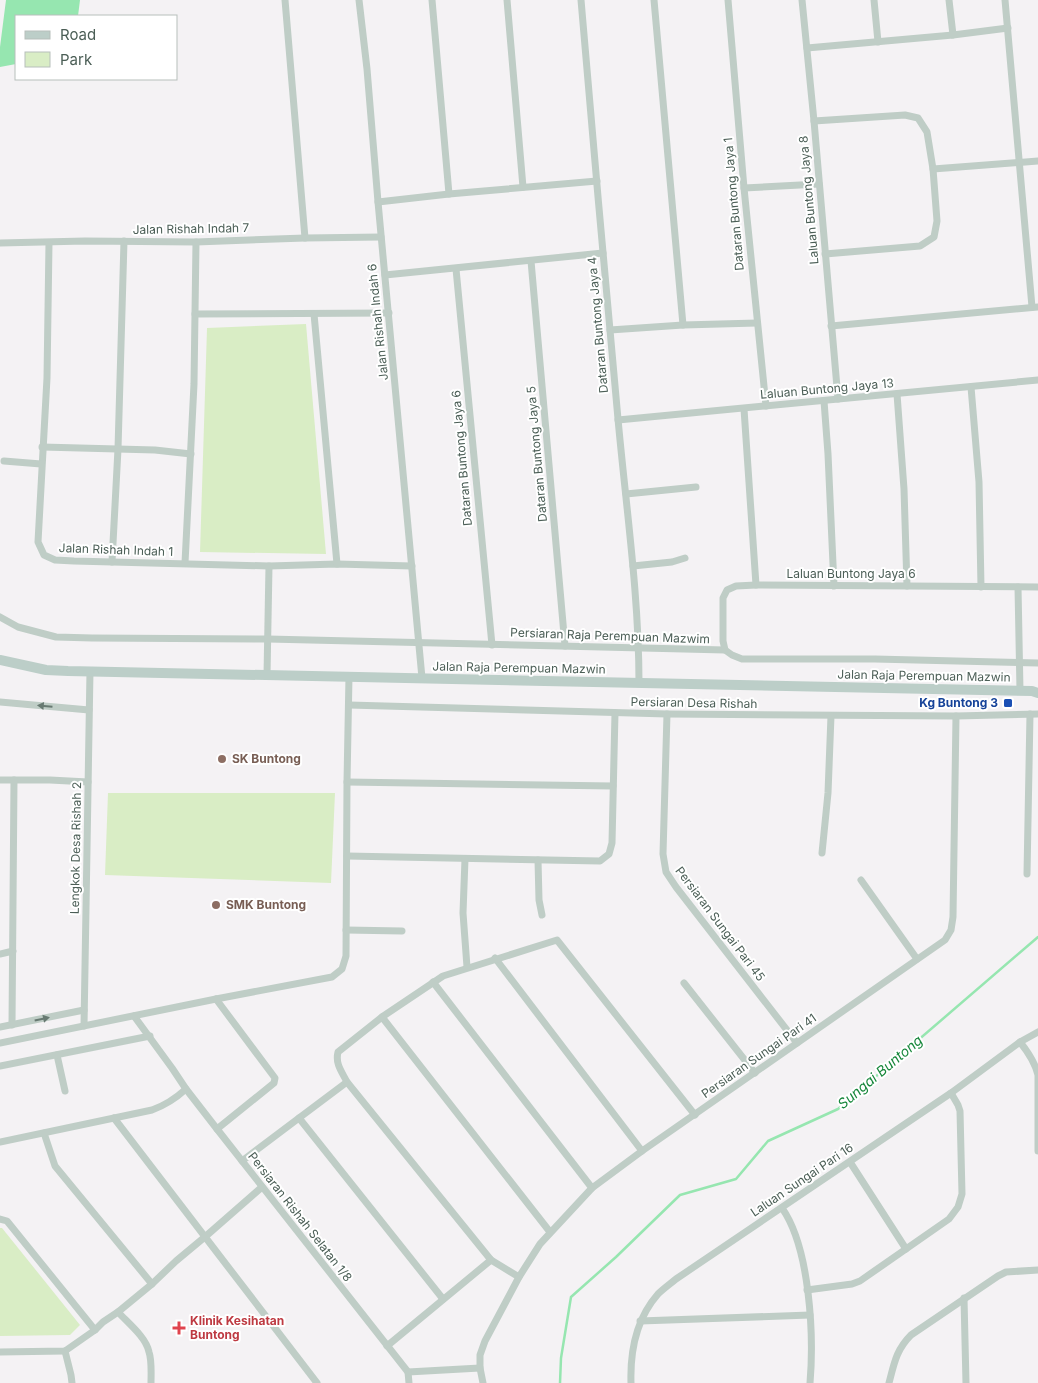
<svg xmlns="http://www.w3.org/2000/svg" width="1038" height="1383" viewBox="0 0 1038 1383" font-family="Inter,sans-serif">
<style>
.green{fill:#d9edc5}
.water{fill:#96e6b0}
.lines{fill:none;stroke-linecap:round;stroke-linejoin:round}
.stream{stroke:#96e6b0;stroke-width:2.5}
.minor{stroke:#bfcdc6;stroke-width:7}
.secondary{stroke:#bccec8;stroke-width:10}
.oneway{fill:#687a72}
.transit-dot{fill:#1a4fb4;stroke:#fff;stroke-width:2}
.education-dot{fill:#8d6e63;stroke:#fff;stroke-width:2}
.health-dot{fill:#e0444e;stroke:#fff;stroke-width:2}
.labels{text-anchor:middle;stroke-width:4;stroke-linejoin:round;paint-order:stroke}
.street-label{font-size:12px;fill:#4b5e56;stroke:#fff}
.transit-label{font-size:12px;font-weight:bold;fill:#164399;stroke:#fff;text-anchor:end}
.education-label{font-size:12px;font-weight:bold;fill:#785e54;stroke:#fff;text-anchor:start}
.health-label{font-size:12px;font-weight:bold;fill:#be3a42;stroke:#fff;text-anchor:start}
.water-label{font-size:14px;font-style:italic;fill:#17873b;stroke:#fff}
</style>
<rect width="100%" height="100%" fill="#f4f2f4"/>
<!-- green -->
<g class="green">
<polygon points="306,324 326,554 200,552 207,328"/>
<polygon points="108,793 335,793 331,883 105,875"/>
<polygon points="0,1228 2,1228 80,1325 70,1335 0,1336"/>
</g>
<!-- water -->
<polygon class="water" points="6,0 80,0 78,16 16,16 16,64 0,67 0,47"/>
<g class="lines">
<!-- stream -->
<polyline class="stream" points="560,1383 561,1358 571,1297 616,1257 680,1195 736,1179 768,1141 838,1109 1038,937"/>
<!-- minor -->
<g class="minor">
<polyline points="285,0 305,238"/>
<polyline points="359,0 367,69 378,202 422,678"/>
<polyline points="432,0 449,194"/>
<polyline points="507,0 523,187"/>
<path d="M581,0c12,140 24,279 37,419 8,88 21,176 21,264"/>
<polyline points="654,0 683,325"/>
<polyline points="728,0 744,188 766,406"/>
<polyline points="802,0 814,121 838,399"/>
<polyline points="874,0 878,42"/>
<polyline points="949,0 953,35"/>
<polyline points="1005,0 1032,307"/>
<polyline points="807,48 953,35 1008,28"/>
<polyline points="814,121 905,115 918,118 927,132 933,169 937,221 934,237 920,246 825,254"/>
<polyline points="933,169 1038,161"/>
<polyline points="744,188 819,184"/>
<polyline points="378,202 449,194 597,181"/>
<polyline points="0,243 85,241 196,242 305,238 381,237"/>
<polyline points="49,243 47,378 38,542 44,555 55,560 74,561 269,566 337,564 412,566"/>
<polyline points="531,261 565,646"/>
<polyline points="456,269 492,645"/>
<polyline points="385,275 603,253"/>
<polyline points="195,314 389,313"/>
<polyline points="314,314 337,564"/>
<polyline points="831,326 1038,307"/>
<polyline points="610,330 683,325 757,323"/>
<polyline points="971,387 979,482 981,587"/>
<polyline points="897,394 904,489 907,586"/>
<polyline points="824,401 828,454 834,586"/>
<polyline points="744,409 756,585"/>
<polyline points="618,420 1038,380"/>
<polyline points="42,447 155,450 191,454"/>
<polyline points="4,461 41,464"/>
<polyline points="626,494 696,487"/>
<polyline points="112,562 118,449 124,241"/>
<polyline points="185,563 194,384 196,242"/>
<polyline points="633,566 672,562 685,558"/>
<polyline points="1018,587 1020,691"/>
<polyline points="0,617 18,627 56,637 92,638 268,639 725,650 732,655 742,659 875,659 1038,663"/>
<polyline points="725,650 723,641 723,598 727,590 736,586 756,585 1038,587"/>
<polyline points="267,675 269,566"/>
<polyline points="0,702 89,710"/>
<polyline points="349,705 667,714 956,716 1038,714"/>
<polyline points="667,714 663,854 666,872 676,887 797,1043"/>
<polyline points="0,780 50,780 88,782"/>
<polyline points="347,782 613,786"/>
<polyline points="822,853 828,793 831,716"/>
<polyline points="347,856 600,861 609,854 612,843 615,713"/>
<polyline points="465,859 463,913 467,967"/>
<polyline points="538,860 539,900 542,915"/>
<polyline points="1027,874 1030,714"/>
<polyline points="861,880 917,959"/>
<polyline points="346,930 402,931"/>
<polyline points="0,954 13,951"/>
<polyline points="495,958 642,1151"/>
<polyline points="433,982 592,1188"/>
<polyline points="684,983 755,1073"/>
<polyline points="216,999 275,1078 274,1083 217,1129"/>
<polyline points="134,1016 172,1068 186,1089 217,1129 408,1372 480,1368"/>
<polyline points="382,1017 550,1232"/>
<polyline points="12,1025 14,780"/>
<polyline points="84,1026 90,671"/>
<polyline points="0,1027 84,1010"/>
<path d="M1020,1042c8,10 15,20 18,33v76"/>
<polyline points="0,1043 216,999 332,977 342,969 346,956 347,782 349,676"/>
<polyline points="57,1055 65,1091"/>
<polyline points="0,1066 150,1036"/>
<polyline points="347,1082 299,1118 443,1299"/>
<polyline points="114,1118 317,1383"/>
<polyline points="44,1133 55,1166 152,1284"/>
<path d="M0,1142l152,-32c14,-5 23,-11 34,-21"/>
<polyline points="242,1161 299,1118"/>
<polyline points="850,1162 906,1249"/>
<path d="M782,1208c28,40 32,127 28,175"/>
<polyline points="0,1219 7,1221 95,1330"/>
<path d="M519,1277l-28,-17 -144,-178c-5,-10 -12,-18 -9,-30l44,-35 61,-41 114,-36 138,175"/>
<polyline points="807,1290 852,1284 860,1281 949,1219 958,1207 962,1194 960,1111 958,1105 951,1093"/>
<polyline points="964,1298 966,1383"/>
<path d="M118,1312c10,11 28,25 31,40 3,9 2,21 2,31"/>
<polyline points="640,1321 810,1315"/>
<polyline points="387,1346 491,1260"/>
<polyline points="65,1351 71,1375 72,1383"/>
<polyline points="0,1352 65,1351 95,1330 103,1322 118,1312 152,1284 176,1261 206,1236 262,1187"/>
<polyline points="408,1372 409,1383"/>
<polyline points="483,1383 480,1368 480,1355 485,1341 519,1277 540,1244 592,1188 642,1151 945,940 951,930 953,917 956,716"/>
<path d="M631,1383c-1,-32 5,-64 27,-89 5,-5 12,-10 18,-15l275,-186 69,-51 18,-10"/>
<path d="M889,1383c5,-19 7,-33 22,-48l87,-59 8,-4 32,-2"/>
</g>
<!-- secondary -->
<polyline class="secondary" points="0,660 46,670 68,671 1032,691 1038,693"/>
</g>
<!-- one-way arrows -->
<defs><path id="oneway-solid" d="M-6-.8H1V-3.2L6.5 0L1 3.2V.8H-6Z" transform="scale(1.25)"/></defs>
<g class="oneway">
<use href="#oneway-solid" transform="translate(45 706) rotate(-175)"/>
<use href="#oneway-solid" transform="translate(42 1019) rotate(-12)"/>
</g>
<!-- markers -->
<rect class="transit-dot" x="1003" y="698" width="10" height="10" rx="2.5"/>
<g class="education-dot">
<circle cx="222" cy="759" r="5"/>
<circle cx="216" cy="905" r="5"/>
</g>
<path class="health-dot" d="M176.5 1320.5h5v5h5v5h-5v5h-5v-5h-5v-5h5z"/>
<g class="labels">
<!-- street labels -->
<g class="street-label">
<text transform="translate(809 200) rotate(-95)" y="4">Laluan Buntong Jaya 8</text>
<text transform="translate(734 204) rotate(-95)" y="4">Dataran Buntong Jaya 1</text>
<text transform="translate(191 229) rotate(-1)" y="4">Jalan Rishah Indah 7</text>
<text transform="translate(378 322) rotate(-96)" y="4">Jalan Rishah Indah 6</text>
<text transform="translate(598 325) rotate(-95)" y="4">Dataran Buntong Jaya 4</text>
<text transform="translate(827 389) rotate(-5)" y="4">Laluan Buntong Jaya 13</text>
<text transform="translate(537 454) rotate(-95)" y="4">Dataran Buntong Jaya 5</text>
<text transform="translate(462 458) rotate(-95)" y="4">Dataran Buntong Jaya 6</text>
<text transform="translate(116 550) rotate(2)" y="4">Jalan Rishah Indah 1</text>
<text x="851" y="578">Laluan Buntong Jaya 6</text>
<text transform="translate(610 636) rotate(2)" y="4">Persiaran Raja Perempuan Mazwim</text>
<text transform="translate(519 668) rotate(1)" y="4">Jalan Raja Perempuan Mazwin</text>
<text transform="translate(924 676) rotate(1)" y="4">Jalan Raja Perempuan Mazwin</text>
<text transform="translate(694 703) rotate(1)" y="4">Persiaran Desa Rishah</text>
<text transform="translate(76 848) rotate(-89)" y="4">Lengkok Desa Rishah 2</text>
<text transform="translate(720 924) rotate(53)" y="4">Persiaran Sungai Pari 45</text>
<text transform="translate(759 1056) rotate(-35)" y="4">Persiaran Sungai Pari 41</text>
<text transform="translate(802 1180) rotate(-34)" y="4">Laluan Sungai Pari 16</text>
<text transform="translate(300 1217) rotate(52)" y="4">Persiaran Rishah Selatan 1/8</text>
</g>
<!-- transit labels -->
<g class="transit-label">
<text x="998" y="707">Kg Buntong 3</text>
</g>
<!-- education labels -->
<g class="education-label">
<text x="232" y="763">SK Buntong</text>
<text x="226" y="909">SMK Buntong</text>
</g>
<!-- health labels -->
<g class="health-label">
<text x="190" y="1325">Klinik Kesihatan<tspan x="190" dy="14">Buntong</tspan></text>
</g>
<!-- water labels -->
<g class="water-label">
<text transform="translate(880 1072) rotate(-40)" y="5">Sungai Buntong</text>
</g>
</g>
<!-- legend -->
<rect x="15" y="15" width="162" height="65" fill="#ffffff" stroke="#b7bfbb"/>
<rect x="25" y="31" width="25" height="8" fill="#bccec8" stroke="#b7bfbb"/>
<text x="60" y="40" font-size="15" fill="#4b5e56">Road</text>
<rect x="25" y="52" width="25" height="15" fill="#d9edc5" stroke="#b7bfbb"/>
<text x="60" y="65" font-size="15" fill="#4b5e56">Park</text>
</svg>
